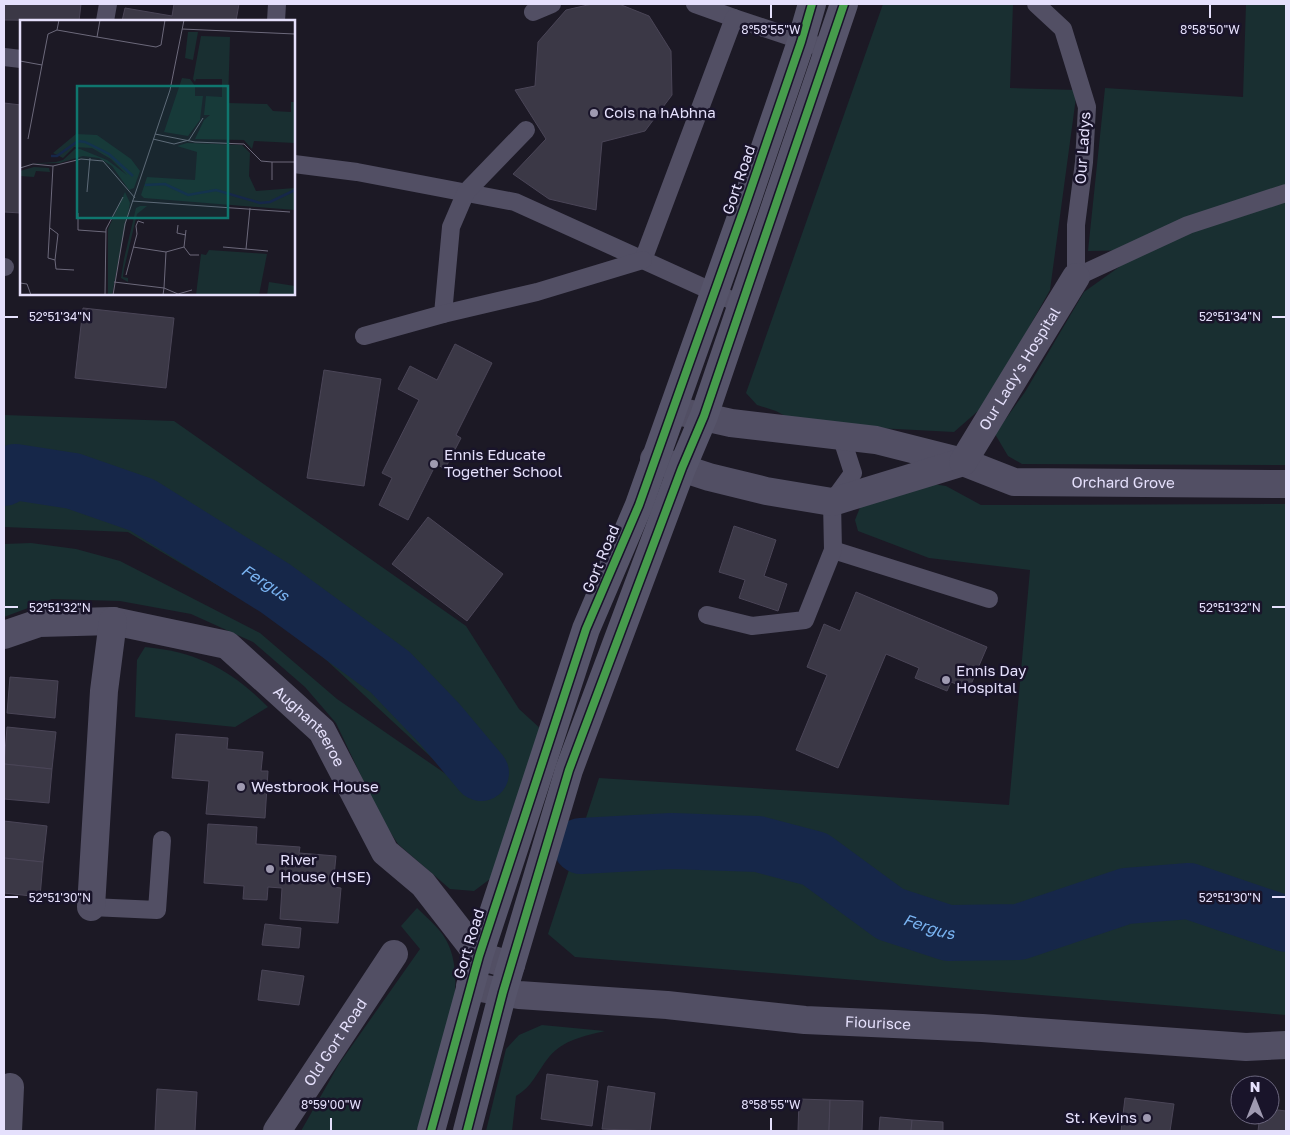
<svg xmlns="http://www.w3.org/2000/svg" width="1290" height="1135" viewBox="0 0 1290 1135" font-family="'Golos Text',sans-serif">
<style>
.green{fill:#192f31}
.lines{fill:none;stroke-linecap:round;stroke-linejoin:round}
.river{stroke:#162749;stroke-width:56}
.building{fill:#3b3846;stroke:#4a4557}
.lane{stroke:#524f64;stroke-width:18}
.street{stroke:#524f64;stroke-width:28}
.secondary{stroke:#56546a;stroke-width:28}
.cycleway-casing{stroke:#19142a;stroke-width:11}
.cycleway{stroke:#469c4c;stroke-width:8}
.ticks{fill:none;stroke:#e5e0fc;stroke-width:2}
.poi-dot{fill:#9f9ab1;stroke:#19142a;stroke-width:2}
.labels{text-anchor:middle;stroke-width:5;stroke-linejoin:round;paint-order:stroke}
.poi-label{font-size:15px;fill:#e5e0fc;stroke:#19142a;text-anchor:start}
.street-label{font-size:15px;fill:#e5e0fc;stroke:#19142a}
.water-label{font-size:16px;font-style:italic;fill:#79b3f1;stroke:#19142a}
.inset-river{fill:none;stroke:#162749;stroke-width:2.5}
.inset-road{fill:none;stroke:#6c697b;stroke-width:1}
.view{fill:#0f766e;fill-opacity:0.15;stroke:#0f766e;stroke-width:2.5}
.inset-edge{fill:none;stroke:#e5e0fc;stroke-width:2.5}
.ticks-label{font-size:12px;text-anchor:middle;fill:#e5e0fc;stroke:#19142a;stroke-width:5;stroke-linejoin:round;paint-order:stroke}
</style>
<rect width="100%" height="100%" fill="#1c1925"/>
<!-- green -->
<g class="green">
<polygon points="883,4 1013,4 1010,88 1077,90 1050,290 986,404 954,432 800,424 776,411 757,405 746,393"/>
<polygon points="1246,4 1286,4 1286,465 1022,464 1008,456 995,434 1025,392 1084,292 1143,250 1088,251 1105,88 1243,97"/>
<polygon points="4,415 174,421 466,626 519,709 542,730 494,876 474,891 450,889 398,844 382,820 336,723 305,687 253,642 191,614 120,601 52,599 4,617 4,544 31,543 76,549 120,561 260,633 337,699 459,783 295,631 128,532 4,527"/>
<polygon points="926,483 946,486 981,505 1286,504 1286,1015 575,957 548,934 599,778 1009,805 1030,570 929,558 858,531 855,520 861,505"/>
<path d="M145,647c53,5 86,23 123,60l-33,20 -100,-10 2,-57z"/>
<path d="M417,908c8,8 19,17 26,27 33,47 -9,146 -24,196h-118l38,-67 81,-115 -19,-23z"/>
<path d="M542,1025l63,6c-21,5 -42,9 -56,26 -12,15 -17,30 -33,39l-4,35h-26l20,-82 13,-14z"/>
</g>
<g class="lines">
<!-- river -->
<g class="river">
<path id="s1" d="M4,478l11,-6 58,9 69,24 133,83 115,84 49,51 42,50"/>
<path id="s2" d="M581,846l91,-5 86,3 57,15 75,55 58,19 71,-1 107,-36 63,-5 97,33"/>
</g>
</g>
<!-- building -->
<g class="building">
<polygon points="4,4 81,4 79,21 4,20"/>
<polygon points="174,4 239,4 236,21 122,21 125,8 172,16"/>
<polygon points="592,4 619,4 649,16 671,51 672,95 645,131 602,142 596,210 549,199 513,174 546,139 515,90 535,86 538,42 566,10"/>
<polygon points="4,103 21,105 21,213 4,212"/>
<polygon points="83,308 174,318 166,388 75,378"/>
<polygon points="455,344 492,363 456,435 461,438 445,469 436,464 408,520 379,505 392,478 382,473 419,400 398,389 410,366 437,380"/>
<polygon points="324,370 381,379 364,486 307,478"/>
<polygon points="428,517 503,574 467,621 392,564"/>
<polygon points="734,526 776,540 764,576 787,584 778,611 739,598 745,580 719,572"/>
<polygon points="856,592 987,647 969,689 951,682 947,691 915,678 919,668 886,654 838,768 796,750 827,675 807,667 824,624 840,631"/>
<polygon points="10,677 58,681 55,718 7,713"/>
<polygon points="7,727 56,732 52,769 4,764"/>
<polygon points="176,734 228,738 227,749 263,752 261,771 268,771 265,818 206,814 209,781 172,778"/>
<polygon points="4,764 52,769 49,803 4,799"/>
<polygon points="4,821 47,826 43,862 4,858"/>
<polygon points="208,824 257,827 256,844 300,847 299,853 336,856 333,887 341,888 338,923 280,919 282,888 268,887 267,900 243,899 244,886 204,883"/>
<polygon points="4,858 43,862 40,897 4,893"/>
<polygon points="265,924 301,928 299,948 262,945"/>
<polygon points="262,970 304,976 299,1005 258,1000"/>
<polygon points="547,1074 598,1081 592,1126 541,1119"/>
<polygon points="608,1086 655,1093 650,1131 602,1129"/>
<polygon points="157,1089 197,1092 195,1131 155,1131"/>
<polygon points="1125,1098 1174,1104 1170,1131 1121,1131"/>
<polygon points="799,1099 830,1100 829,1131 798,1131"/>
<polygon points="830,1100 863,1101 862,1131 829,1131"/>
<polygon points="1270,1109 1286,1111 1286,1131 1258,1131 1260,1115 1270,1115"/>
<polygon points="880,1117 912,1120 911,1131 879,1131"/>
<polygon points="912,1120 943,1122 943,1131 911,1131"/>
</g>
<g class="lines">
<!-- lane -->
<g class="lane">
<polyline points="695,4 734,18"/>
<polyline points="1036,4 1063,29 1087,107 1084,162 1076,225 1076,277 1188,225 1286,193"/>
<polyline points="533,12 552,4"/>
<polyline points="105,21 108,4"/>
<polyline points="276,21 277,4"/>
<polyline points="4,57 21,59"/>
<polyline points="294,164 357,172 515,202 643,260"/>
<polyline points="4,267 5,267"/>
<polyline points="742,305 643,260 734,18 830,50"/>
<polyline points="443,314 451,227 466,192 526,130"/>
<polyline points="364,336 443,314 537,292 643,260"/>
<polyline points="833,550 989,599"/>
<polyline points="707,615 752,626 805,620 833,550 832,502 853,473 841,436"/>
<polyline points="91,907 157,910 162,840"/>
</g>
<!-- street -->
<g class="street">
<path id="s3" d="M673,410l58,13 145,17 87,22 51,20 272,2"/>
<polyline points="654,459 709,477 766,491 832,502 963,462"/>
<path id="s4" d="M963,462l113,-185"/>
<path id="s5" d="M4,635l35,-12 74,-2 114,24 95,86 63,121 38,32 56,72 32,9"/>
<polyline points="91,907 104,691 113,621"/>
<path id="s6" d="M470,986l49,9 148,10 138,15 177,8 264,19 40,-2"/>
<polyline points="8,1131 10,1087"/>
<path id="s7" d="M277,1131l117,-177"/>
</g>
<!-- secondary -->
<g class="secondary">
<polyline points="431,1131 479,956 586,629 639,505 745,206 801,42 812,4"/>
<polyline points="467,1131 503,992 569,770 682,468 704,416 844,4"/>
</g>
<defs>
<g id="cycleway">
<polyline points="431,1131 479,956 586,629 639,505 745,206 801,42 812,4"/>
<polyline points="467,1131 503,992 569,770 682,468 704,416 844,4"/>
</g>
</defs>
<!-- cycleway casing -->
<use href="#cycleway" class="cycleway-casing"/>
<!-- cycleway -->
<use href="#cycleway" class="cycleway"/>
</g>
<!-- ticks -->
<path class="ticks" d="M771,5v13M1210,5v13M5,317h13M1272,317h13M5,607h13M1272,607h13M5,897h13M1272,897h13M331,1118v12M771,1118v12"/>
<!-- markers -->
<g class="poi-dot">
<circle cx="594" cy="113" r="5"/>
<circle cx="434" cy="464" r="5"/>
<circle cx="946" cy="680" r="5"/>
<circle cx="241" cy="787" r="5"/>
<circle cx="270" cy="869" r="5"/>
<circle cx="1147" cy="1118" r="5"/>
</g>
<g class="labels">
<!-- poi labels -->
<g class="poi-label">
<text x="604" y="118">Cois na hAbhna</text>
<text x="444" y="460">Ennis Educate<tspan x="444" dy="17">Together School</tspan></text>
<text x="956" y="676">Ennis Day<tspan x="956" dy="17">Hospital</tspan></text>
<text x="251" y="792">Westbrook House</text>
<text x="280" y="865">River<tspan x="280" dy="17">House (HSE)</tspan></text>
<text x="1137" y="1123" text-anchor="end">St. Kevins</text>
</g>
<!-- street labels -->
<g class="street-label">
<text transform="translate(1083 148) rotate(-86)" y="5">Our Ladys</text>
<text transform="translate(739 180) rotate(-71)" y="5">Gort Road</text>
<text dy="5" stroke="none"><textPath href="#s4" startOffset="109">Our Lady's Hospital</textPath></text>
<text dy="5" stroke="none"><textPath href="#s3" startOffset="459">Orchard Grove</textPath></text>
<text transform="translate(601 559) rotate(-67)" y="5">Gort Road</text>
<text dy="5" stroke="none"><textPath href="#s5" startOffset="344">Aughanteeroe</textPath></text>
<text transform="translate(469 944) rotate(-73)" y="5">Gort Road</text>
<text dy="5" stroke="none"><textPath href="#s6" startOffset="410">Fiourisce</textPath></text>
<text dy="5" stroke="none"><textPath href="#s7" startOffset="106">Old Gort Road</textPath></text>
</g>
<!-- water labels -->
<g class="water-label">
<text dy="6" stroke="none"><textPath href="#s1" startOffset="290">Fergus</textPath></text>
<text dy="6" stroke="none"><textPath href="#s2" startOffset="370">Fergus</textPath></text>
</g>
</g>
<!-- overview -->
<g transform="translate(20 20)">
<rect width="275" height="275" fill="#1c1925"/>
<path d="M168,12h10l-5,28 -8,-2zM181,16l29,1 -2,66 39,1 6,7 18,1v-10h4v41l-41,-2 -2,8 -8,-9 -49,-1 9,-19 6,-5h-6l2,-19 16,1v-18h-26l-1,3 -2,-3zM162,58l8,1 5,7v10h8l-3,24 -12,16 -24,-4zM56,114l21,1 34,24 9,12 -6,17 -5,2 -17,-24 -13,-8 -16,-2 -23,7 -34,1 30,-2 7,-2 12,-11h5l27,11 20,15 -16,-16 -19,-11 -18,-1 -11,11 -10,-5zM167,123l55,2 8,8 -1,23 7,15 39,-3v22l-151,-12 -3,-3 6,-18 48,3 2,-28 -20,-6zM14,147l15,1 1,4 -14,-1 -2,6 -14,-1v-5zM105,172l5,11 -18,92h-4v-66zM120,186h7l-10,8 -13,55 -1,8 5,1v4l-7,-4 3,-19 12,-51zM189,230l58,4 -8,41h-63l5,-41 5,1zM249,262l26,4v9h-28z" fill="#192f31"/>
<path class="inset-river" d="M31,136h6l21,-15 7,1 24,12 24,22M125,165l20,-1 23,11 28,-5 44,13 10,-1 25,-12"/>
<path class="inset-road" d="M80,0l-3,17 59,10 5,-2 4,-25M162,9l113,5M37,10l40,7M0,41l22,4 6,-31 9,-4 2,-10M135,114l40,8 49,2 17,17 11,1v18M8,119l14,-74M133,119l21,5 15,-4M169,120l14,-22M252,142h23M33,146l-5,92 7,2 1,9 18,1M0,148l13,-4 20,2 28,-7 22,2 32,37M67,172l3,-34M112,181l158,11M58,193v17l28,2M158,205l-1,8 9,2M30,208l8,6 -3,26M164,227l6,8h9M203,227l45,4M226,229l4,-41M146,232l18,-5 2,-17M106,255l11,-41 -1,-8 2,-5 6,2M94,262l50,6 2,-36 -33,-5M0,263l7,1 4,11M85,275l1,-66 17,-32M93,275l12,-71 45,-134 14,-70M143,275l1,-7 14,6 14,-4"/>
<path class="view" d="M57,66h151v132h-151z"/>
<rect width="275" height="275" class="inset-edge"/>
</g>
<g class="ticks-label">
<text x="771" y="34">8°58'55"W</text>
<text x="1210" y="34">8°58'50"W</text>
<text x="60" y="321">52°51'34"N</text>
<text x="1230" y="321">52°51'34"N</text>
<text x="60" y="612">52°51'32"N</text>
<text x="1230" y="612">52°51'32"N</text>
<text x="60" y="902">52°51'30"N</text>
<text x="1230" y="902">52°51'30"N</text>
<text x="331" y="1109">8°59'00"W</text>
<text x="771" y="1109">8°58'55"W</text>
</g>
<!-- border -->
<rect width="1290" height="1135" fill="none" stroke="#e5e0fc" stroke-width="10"/>
<!-- north arrow -->
<g transform="translate(1255 1100)"><circle r="24" fill="#19142a" stroke="#6b667e"/>
<path d="M0-4L9 19L0 12L-9 19Z" fill="#9f9ab1"/>
<text y="-8" font-size="14" font-weight="bold" text-anchor="middle" fill="#e5e0fc">N</text>
</g>
</svg>
